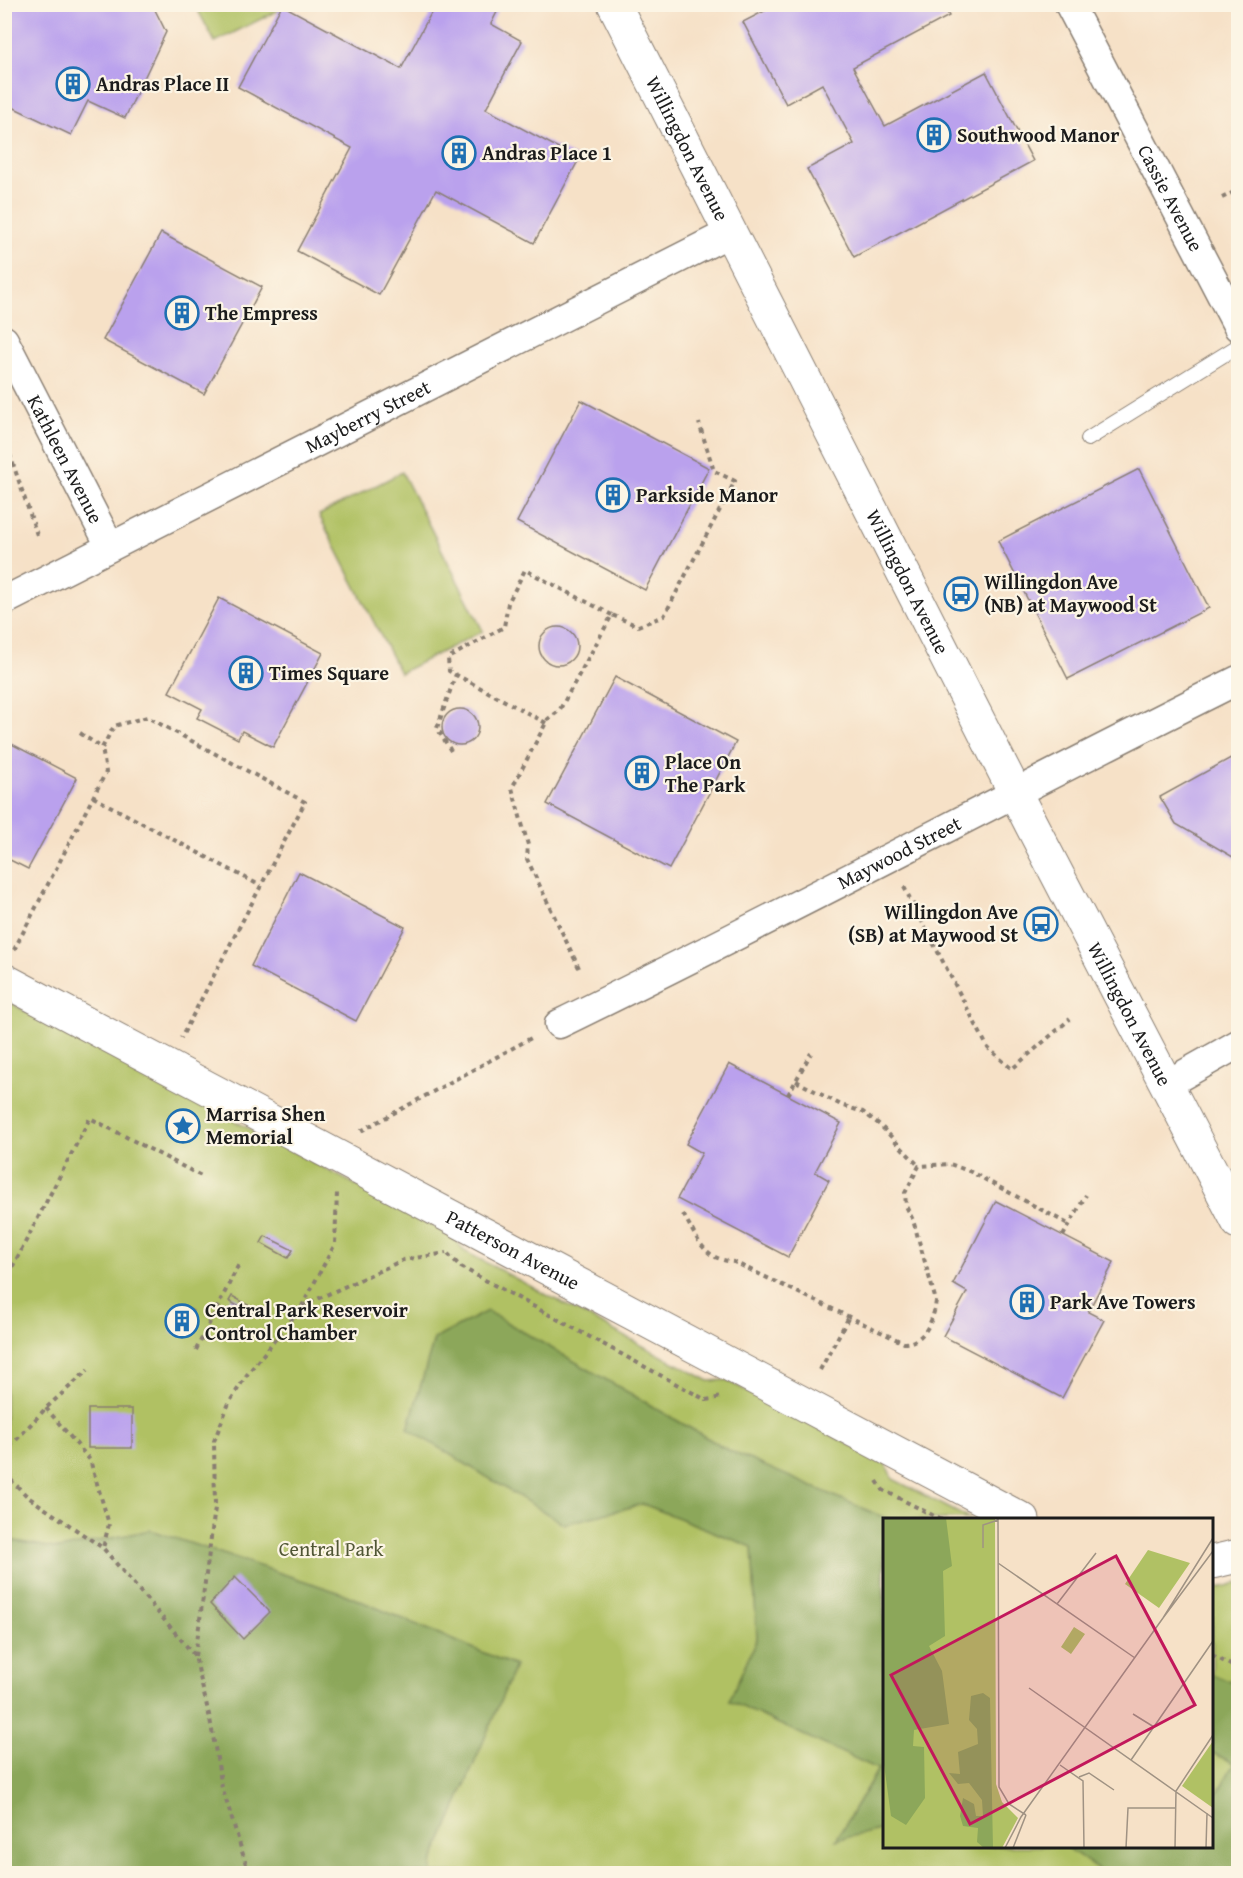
<svg xmlns="http://www.w3.org/2000/svg" width="1243" height="1878" viewBox="0 0 1243 1878" font-family="'Gentium Book Plus',serif">
<style>
.green{fill:#b0c164;stroke:#666e40;stroke-width:1.5}
.forest{fill:#8ca75a;stroke:#54623b;stroke-width:1.5}
.building{fill:#baa1ed}
.lines{fill:none;stroke-linecap:round;stroke-linejoin:round}
.lane-casing{stroke:#897e72;stroke-width:16}
.street-casing{stroke:#897e72;stroke-width:31}
.secondary-casing{stroke:#897e72;stroke-width:35}
.path{stroke:#897e72;stroke-width:4;stroke-dasharray:4.5 4.5;stroke-linecap:butt}
.lane{stroke:#fff;stroke-width:14}
.street{stroke:#fff;stroke-width:28}
.secondary{stroke:#fff;stroke-width:33}
.labels{text-anchor:middle;stroke-width:4.5;stroke-linejoin:round;paint-order:stroke}
.poi-label{font-size:20px;font-weight:bold;fill:#1c1c1c;stroke:#fcf5e5;text-anchor:start}
.street-label{font-size:20px;fill:#1c1c1c;stroke:#fcf5e5}
.park-label{font-size:20px;fill:#505635;stroke:#fcf5e5}
.inset-road{fill:none;stroke:#9f9283;stroke-width:1.5}
.view{fill:#c2185b;fill-opacity:0.15;stroke:#c2185b;stroke-width:3}
.inset-edge{fill:none;stroke:#1c1c1c;stroke-width:3}
</style>
<rect width="100%" height="100%" fill="#fcf5e5"/>
<filter id="ink" filterUnits="userSpaceOnUse"><feTurbulence type="fractalNoise" baseFrequency=".0167" numOctaves="2"/><feDisplacementMap in="SourceGraphic" scale="12" xChannelSelector="R" yChannelSelector="G"/><feConvolveMatrix kernelMatrix="1 2 1 2 8 2 1 2 1" color-interpolation-filters="sRGB"/></filter>
<filter id="wash" filterUnits="userSpaceOnUse"><feTurbulence type="fractalNoise" baseFrequency=".008" numOctaves="4" result="noise"/><feDisplacementMap in="SourceGraphic" scale="24" xChannelSelector="R" yChannelSelector="G"/><feGaussianBlur stdDeviation="1.35" result="paint"/><feColorMatrix in="noise" values="0 0 0 0 0 0 0 0 0 0 0 0 0 0 0 0 0 1.4 0 .05"/><feComposite in="paint" operator="in"/></filter>
<g filter="url(#wash)">
<rect width="100%" height="100%" fill="#f6e1c7"/>
<!-- green -->
<g class="green">
<polygon points="195,5 289,5 215,42"/>
<polygon points="402,472 483,631 400,673 319,515"/>
<polygon points="5,1000 453,1236 464,1251 709,1381 726,1380 885,1463 893,1479 970,1519 884,1520 884,1846 1212,1846 1212,1590 1238,1583 1238,1873 5,1873"/>
</g>
<!-- forest -->
<g class="forest">
<polygon points="487,1311 730,1451 888,1519 884,1520 884,1829 836,1840 878,1769 729,1701 757,1638 752,1547 643,1504 564,1524 408,1429 434,1339"/>
<polygon points="150,1530 344,1594 515,1666 432,1864 432,1873 5,1873 4,1539 60,1549"/>
<polygon points="1212,1674 1238,1685 1238,1873 1103,1873 1067,1847 1212,1846 1212,1803 1234,1763 1212,1753"/>
</g>
<g id="blocks">
<!-- building -->
<g class="building">
<polygon points="4,4 152,4 166,32 125,118 88,101 71,135 4,103 7,62 4,61"/>
<polygon points="436,4 501,4 491,24 522,41 486,109 579,159 534,243 436,190 379,295 297,251 352,148 238,87 282,5 401,69"/>
<polygon points="776,5 943,5 949,16 853,67 885,126 986,72 1033,161 854,257 807,169 854,144 822,84 786,104 743,22"/>
<polygon points="161,233 262,287 204,394 103,340"/>
<polygon points="581,400 709,468 645,590 517,522"/>
<polygon points="1139,469 1209,608 1068,679 998,541"/>
<polygon points="219,598 323,653 273,747 242,731 238,739 197,718 202,709 169,692"/>
<circle cx="558" cy="646" r="19"/>
<polygon points="615,677 736,742 669,869 547,804"/>
<circle cx="460" cy="727" r="18"/>
<polygon points="4,740 77,778 28,869 4,857"/>
<polygon points="1238,754 1238,860 1176,824 1160,797"/>
<polygon points="299,872 405,927 356,1021 251,966"/>
<polygon points="729,1064 841,1123 815,1172 829,1180 788,1257 677,1199 702,1153 686,1144"/>
<polygon points="996,1201 1114,1262 1088,1312 1104,1320 1062,1398 943,1336 967,1292 953,1284"/>
<polygon points="265,1236 293,1250 288,1258 261,1243"/>
<polygon points="232,1296 255,1309 251,1314 229,1301"/>
<polygon points="185,1306 193,1311 180,1336 171,1332"/>
<rect x="88" y="1409" width="44" height="39"/>
<polygon points="235,1577 270,1612 243,1639 210,1604"/>
</g>
</g>
</g>
<g filter="url(#ink)">
<use href="#blocks" fill-opacity="0" stroke="#897e72" stroke-width="1.5"/>
<g class="lines">
<defs>
<polyline id="lane" points="1088,439 1238,346"/>
<g id="street">
<path id="s1" d="M1069,4l169,323"/>
<path id="s2" d="M4,340l106,206"/>
<path id="s3" d="M4,601l727,-369"/>
<path id="s4" d="M559,1024c228,-111 452,-231 679,-344"/>
<polyline points="1167,1084 1238,1044"/>
</g>
<g id="secondary">
<path id="s5" d="M614,4l417,820 207,398"/>
<path id="s6" d="M4,980l1019,540"/>
<polyline points="1212,1562 1238,1556"/>
</g>
</defs>
<!-- lane casing -->
<use href="#lane" class="lane-casing"/>
<!-- street casing -->
<use href="#street" class="street-casing"/>
<!-- secondary casing -->
<use href="#secondary" class="secondary-casing"/>
<!-- path -->
<g class="path">
<polyline points="1222,198 1238,190"/>
<polyline points="4,437 38,538"/>
<polyline points="546,723 449,671 448,658 504,627 508,603 525,570 612,615"/>
<polyline points="80,733 102,748"/>
<polyline points="451,751 437,728 456,674"/>
<polyline points="93,797 261,886"/>
<polyline points="904,887 988,1048 1012,1069 1070,1019"/>
<polyline points="1025,932 1041,924"/>
<polyline points="14,950 106,772 102,748 114,726 147,717 305,802 181,1038"/>
<polyline points="579,968 527,859 528,845 512,788 548,719 559,711 612,615 638,626 664,616 735,481 714,471 699,423"/>
<polyline points="796,1081 841,1105 863,1112 880,1125 919,1166"/>
<polyline points="788,1095 811,1053"/>
<polyline points="361,1131 533,1037"/>
<path d="M683,1214c15,25 20,45 51,48l170,81c21,0 30,-25 32,-42l-23,-81 -7,-14 -1,-13 14,-27 31,-2 21,8 99,53"/>
<polyline points="1063,1236 1086,1195"/>
<polyline points="448,1254 461,1267 706,1400 722,1397"/>
<polyline points="4,1283 90,1118 203,1177"/>
<polyline points="302,1306 403,1260 446,1253"/>
<polyline points="196,1350 239,1264"/>
<polyline points="820,1370 850,1315"/>
<polyline points="46,1408 90,1460 109,1524 103,1548"/>
<polyline points="4,1453 46,1408 88,1370"/>
<polyline points="4,1473 28,1497 103,1548 195,1656 210,1719 222,1787 249,1874"/>
<polyline points="877,1481 883,1490 942,1520"/>
<polyline points="1212,1655 1238,1669"/>
<polyline points="195,1656 215,1508 214,1441 229,1403 246,1376 302,1306 335,1244 337,1193"/>
</g>
<!-- lane -->
<use href="#lane" class="lane"/>
<!-- street -->
<use href="#street" class="street"/>
<!-- secondary -->
<use href="#secondary" class="secondary"/>
</g>
</g>
<!-- icons -->
<defs>
<symbol id="building-ring" viewBox="-11 -11 22 22"><circle r="9.5" fill="#fcf5e5" stroke="#1f6fb2" stroke-width="1.5"/><path d="M-4-6H4V6H1V3H-1V6H-4ZM-2.5-4.3h1.7v1.8h-1.7ZM.8-4.3h1.7v1.8H.8ZM-2.5-1h1.7V.8h-1.7ZM.8-1h1.7V.8H.8Z" fill="#1f6fb2"/></symbol>
<symbol id="bus-ring" viewBox="-11 -11 22 22"><circle r="9.5" fill="#fcf5e5" stroke="#1f6fb2" stroke-width="1.5"/><path d="M-5-6H5V4H4V6H2V4H-2V6H-4V4H-5ZM-3.5-4V0h7V-4ZM-3.5 1.2v1.5H-2V1.2ZM2 1.2v1.5H3.5V1.2Z" fill="#1f6fb2"/></symbol>
<symbol id="sight-ring" viewBox="-11 -11 22 22"><circle r="9.5" fill="#fcf5e5" stroke="#1f6fb2" stroke-width="1.5"/><path d="M0-6L1.8-2.2L6-1.7L2.9 1.2L3.7 5.4L0 3.3L-3.7 5.4L-2.9 1.2L-6-1.7L-1.8-2.2Z" fill="#1f6fb2"/></symbol>
</defs>
<g fill-rule="evenodd">
<use href="#building-ring" x="54" y="65" width="38" height="38"/>
<use href="#building-ring" x="915" y="116" width="38" height="38"/>
<use href="#building-ring" x="440" y="134" width="38" height="38"/>
<use href="#building-ring" x="163" y="294" width="38" height="38"/>
<use href="#building-ring" x="594" y="476" width="38" height="38"/>
<use href="#bus-ring" x="942" y="575" width="38" height="38"/>
<use href="#building-ring" x="227" y="654" width="38" height="38"/>
<use href="#building-ring" x="623" y="754" width="38" height="38"/>
<use href="#bus-ring" x="1022" y="905" width="38" height="38"/>
<use href="#sight-ring" x="164" y="1107" width="38" height="38"/>
<use href="#building-ring" x="1008" y="1283" width="38" height="38"/>
<use href="#building-ring" x="163" y="1302" width="38" height="38"/>
</g>
<g class="labels">
<!-- poi labels -->
<g class="poi-label">
<text x="96" y="91">Andras Place II</text>
<text x="957" y="142">Southwood Manor</text>
<text x="482" y="160">Andras Place 1</text>
<text x="205" y="320">The Empress</text>
<text x="636" y="502">Parkside Manor</text>
<text x="984" y="589">Willingdon Ave<tspan x="984" dy="23">(NB) at Maywood St</tspan></text>
<text x="269" y="680">Times Square</text>
<text x="665" y="769">Place On<tspan x="665" dy="23">The Park</tspan></text>
<text x="1018" y="919" text-anchor="end">Willingdon Ave<tspan x="1018" dy="23">(SB) at Maywood St</tspan></text>
<text x="206" y="1121">Marrisa Shen<tspan x="206" dy="23">Memorial</tspan></text>
<text x="1050" y="1309">Park Ave Towers</text>
<text x="205" y="1317">Central Park Reservoir<tspan x="205" dy="23">Control Chamber</tspan></text>
</g>
<!-- street labels -->
<g class="street-label">
<text dy="7" stroke="none"><textPath href="#s5" startOffset="162">Willingdon Avenue</textPath></text>
<text dy="7" stroke="none"><textPath href="#s1" startOffset="219">Cassie Avenue</textPath></text>
<text dy="7" stroke="none"><textPath href="#s3" startOffset="408">Mayberry Street</textPath></text>
<text dy="7" stroke="none"><textPath href="#s2" startOffset="134">Kathleen Avenue</textPath></text>
<text dy="7" stroke="none"><textPath href="#s5" startOffset="648">Willingdon Avenue</textPath></text>
<text dy="7" stroke="none"><textPath href="#s4" startOffset="381">Maywood Street</textPath></text>
<text dy="7" stroke="none"><textPath href="#s5" startOffset="1134">Willingdon Avenue</textPath></text>
<text dy="7" stroke="none"><textPath href="#s6" startOffset="576">Patterson Avenue</textPath></text>
</g>
<!-- park labels -->
<g class="park-label">
<text x="331" y="1556">Central Park</text>
</g>
</g>
<!-- overview -->
<g transform="translate(883 1518)">
<rect width="330" height="330" fill="#f6e1c7"/>
<path d="M0,0h112l1,266 6,18 16,16 -16,30h-119zM265,32l42,13 -31,45 -34,-24zM191,109l11,7 -14,20 -10,-7zM330,223v67l-31,-22z" fill="#b0c164"/>
<path d="M0,0h63l6,48 -9,5 2,65 -16,10 13,25 7,53 -35,6 -1,16 11,1 1,51 -19,27 -15,-9 -8,-59zM100,175l7,5 3,150h-9l-7,-6 1,-14 -15,-2 -3,-10 3,-18 11,6 2,12h7l-1,-16 -13,-17 -11,1 -9,-11 11,1 -2,-22 20,-8 -1,-15 -8,-9 2,-24z" fill="#8ca75a"/>
<path class="inset-road" d="M115,0l1,269 10,17 17,11M100,30v-23l15,-5M115,45l137,95M174,86l39,-51M280,100l50,-67M146,170l184,130M250,196l21,13M248,242l82,-119M177,247l23,16 1,67M196,259l10,-4 25,17M122,330l16,-31 142,-199 50,-80M130,330l13,-33M243,330l2,-40h47M292,330l1,-57 37,-56M323,330l1,-35"/>
<path class="view" d="M233,38l79,149 -225,119 -79,-149z"/>
<rect width="330" height="330" class="inset-edge"/>
</g>
<!-- margin -->
<rect width="1243" height="1878" fill="none" stroke="#fcf5e5" stroke-width="24"/>
</svg>
